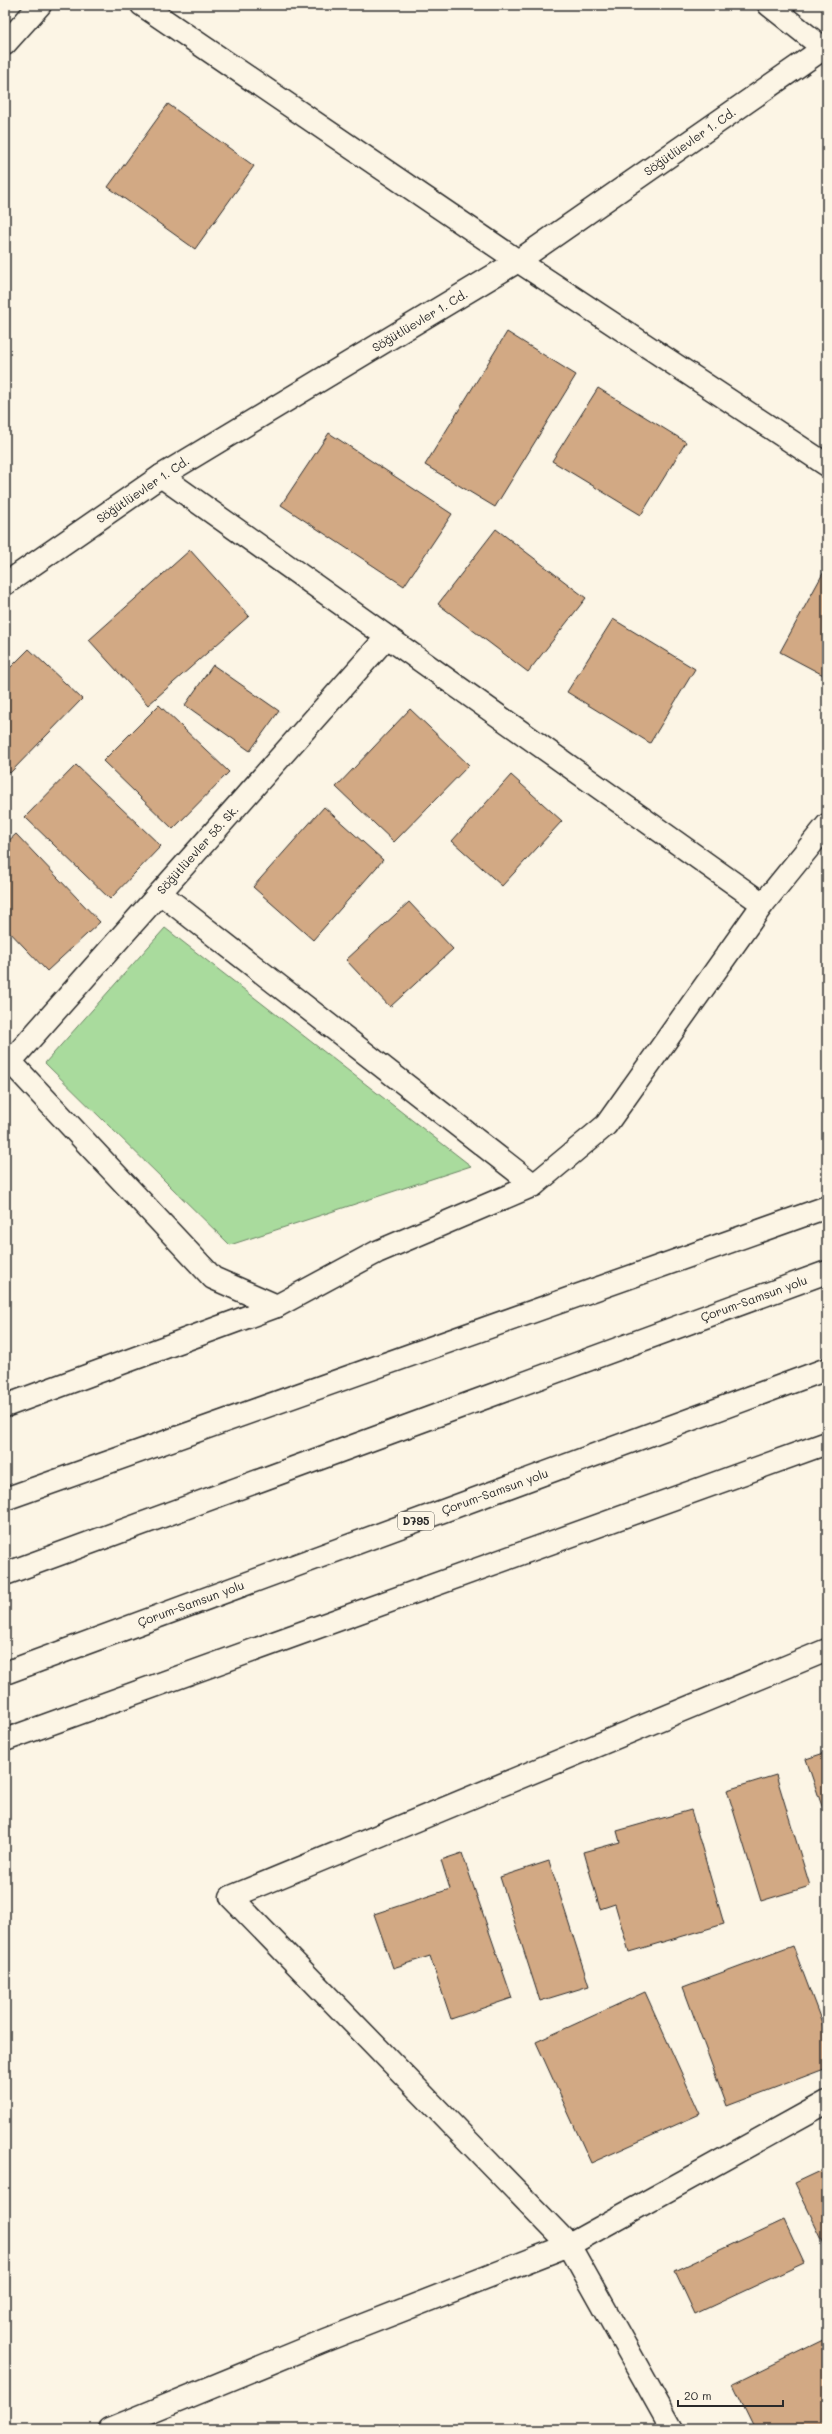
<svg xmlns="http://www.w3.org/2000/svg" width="832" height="2434" viewBox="0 0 832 2434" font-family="Mali,sans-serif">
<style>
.green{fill:#a9db9d;stroke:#6a8364}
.building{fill:#d2a984;stroke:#2b2b2b}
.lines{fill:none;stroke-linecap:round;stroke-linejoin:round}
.street-casing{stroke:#2b2b2b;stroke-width:25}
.highway-casing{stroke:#2b2b2b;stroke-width:25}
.street{stroke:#fcf5e5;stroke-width:22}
.highway{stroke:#fcf5e5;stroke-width:22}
.labels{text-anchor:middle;stroke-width:3;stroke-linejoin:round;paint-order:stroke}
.shield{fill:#fcf5e5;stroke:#6a6863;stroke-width:1}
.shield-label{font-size:11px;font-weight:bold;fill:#2b2b2b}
.street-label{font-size:12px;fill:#2b2b2b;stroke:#fcf5e5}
</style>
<rect width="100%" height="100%" fill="#fcf5e5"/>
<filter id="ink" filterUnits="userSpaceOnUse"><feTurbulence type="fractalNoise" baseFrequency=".025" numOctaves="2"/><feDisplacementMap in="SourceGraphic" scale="8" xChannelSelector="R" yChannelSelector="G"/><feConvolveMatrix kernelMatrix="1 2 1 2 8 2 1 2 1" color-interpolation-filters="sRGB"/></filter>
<g filter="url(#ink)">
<!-- green -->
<polygon class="green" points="165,928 471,1166 230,1245 45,1063"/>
<!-- building -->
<g class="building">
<polygon points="168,104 254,166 195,249 108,187"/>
<polygon points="507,332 576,375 495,507 425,465"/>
<polygon points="598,388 686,442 641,515 552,461"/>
<polygon points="329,433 452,514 404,586 281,505"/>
<polygon points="496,529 586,598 528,672 438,604"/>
<polygon points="190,550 249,616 148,705 89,640"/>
<polygon points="827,566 827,677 780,652"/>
<polygon points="613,619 695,669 650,743 567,692"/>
<polygon points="29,649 82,699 10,773 5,768 5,673"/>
<polygon points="213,665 279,711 250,751 185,705"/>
<polygon points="159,705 229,772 173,829 103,761"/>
<polygon points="410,709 469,765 394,842 336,787"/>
<polygon points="76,765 161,846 110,899 25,817"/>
<polygon points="511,775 562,821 502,886 452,841"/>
<polygon points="324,807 383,860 313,940 253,887"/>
<polygon points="16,834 100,922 47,971 5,927 5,844"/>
<polygon points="409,902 453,949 390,1007 346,960"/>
<polygon points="827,1752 827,1821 806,1759"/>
<polygon points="776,1775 810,1886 761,1901 727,1790"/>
<polygon points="691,1810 724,1924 629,1952 615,1904 600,1909 584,1852 620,1842 617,1831"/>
<polygon points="462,1853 512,1998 451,2019 430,1956 393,1968 374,1914 450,1889 441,1860"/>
<polygon points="549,1861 589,1986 540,2001 500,1877"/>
<polygon points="793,1946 827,2036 827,2068 727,2106 683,1987"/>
<polygon points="645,1992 700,2114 591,2163 536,2042"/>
<polygon points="827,2168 827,2249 795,2183"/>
<polygon points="784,2220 804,2263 695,2314 675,2271"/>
<polygon points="827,2338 827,2426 822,2429 755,2429 733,2384"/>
</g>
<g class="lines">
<defs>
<g id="street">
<polyline points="142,5 518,261 827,465"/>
<polyline points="769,5 827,51"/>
<polyline points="5,44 40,5"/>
<polyline points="161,476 763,904 827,825"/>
<polyline points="5,584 161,476 518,261 827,46"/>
<polyline points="160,893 534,1185"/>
<polyline points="5,1056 213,1278 277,1306"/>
<polyline points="10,1062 386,638"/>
<polyline points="5,1406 277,1306 377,1252 534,1185 606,1125 763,904"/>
<polyline points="110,2429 326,2340 569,2245 827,2102"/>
<polyline points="672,2429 569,2245 231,1897 827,1650"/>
</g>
<g id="highway">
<polyline points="5,1499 827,1207"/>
<polyline points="5,1574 827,1272"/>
<polyline points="5,1673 827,1369"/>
<polyline points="5,1740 827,1443"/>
</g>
</defs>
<!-- street casing -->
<use href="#street" class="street-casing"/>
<!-- highway casing -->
<use href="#highway" class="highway-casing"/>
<!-- street -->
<use href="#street" class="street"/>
<!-- highway -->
<use href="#highway" class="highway"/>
</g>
</g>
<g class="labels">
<!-- shield labels -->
<rect class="shield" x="398" y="1512" width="36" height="18" rx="3"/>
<g class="shield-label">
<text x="416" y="1525">D795</text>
</g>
<!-- street labels -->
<g class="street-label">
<text transform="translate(690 142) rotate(-35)" y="4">Söğütlüevler 1. Cd.</text>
<text transform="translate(420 321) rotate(-31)" y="4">Söğütlüevler 1. Cd.</text>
<text transform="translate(143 490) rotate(-34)" y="4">Söğütlüevler 1. Cd.</text>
<text transform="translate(198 850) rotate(-48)" y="4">Söğütlüevler 58. Sk.</text>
<text transform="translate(754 1299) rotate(-20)" y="4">Çorum-Samsun yolu</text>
<text transform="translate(495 1492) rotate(-20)" y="4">Çorum-Samsun yolu</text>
<text transform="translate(191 1604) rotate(-20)" y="4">Çorum-Samsun yolu</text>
</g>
</g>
<!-- margin -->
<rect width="832" height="2434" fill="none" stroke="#fcf5e5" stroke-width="20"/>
<rect x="10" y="10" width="812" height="2414" fill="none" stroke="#2b2b2b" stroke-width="1.5" filter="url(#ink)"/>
<!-- scale -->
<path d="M678 2400v6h105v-6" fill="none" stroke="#2b2b2b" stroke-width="2"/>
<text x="684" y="2400" font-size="12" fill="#2b2b2b" stroke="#fcf5e5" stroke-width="3" paint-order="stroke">20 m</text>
</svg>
